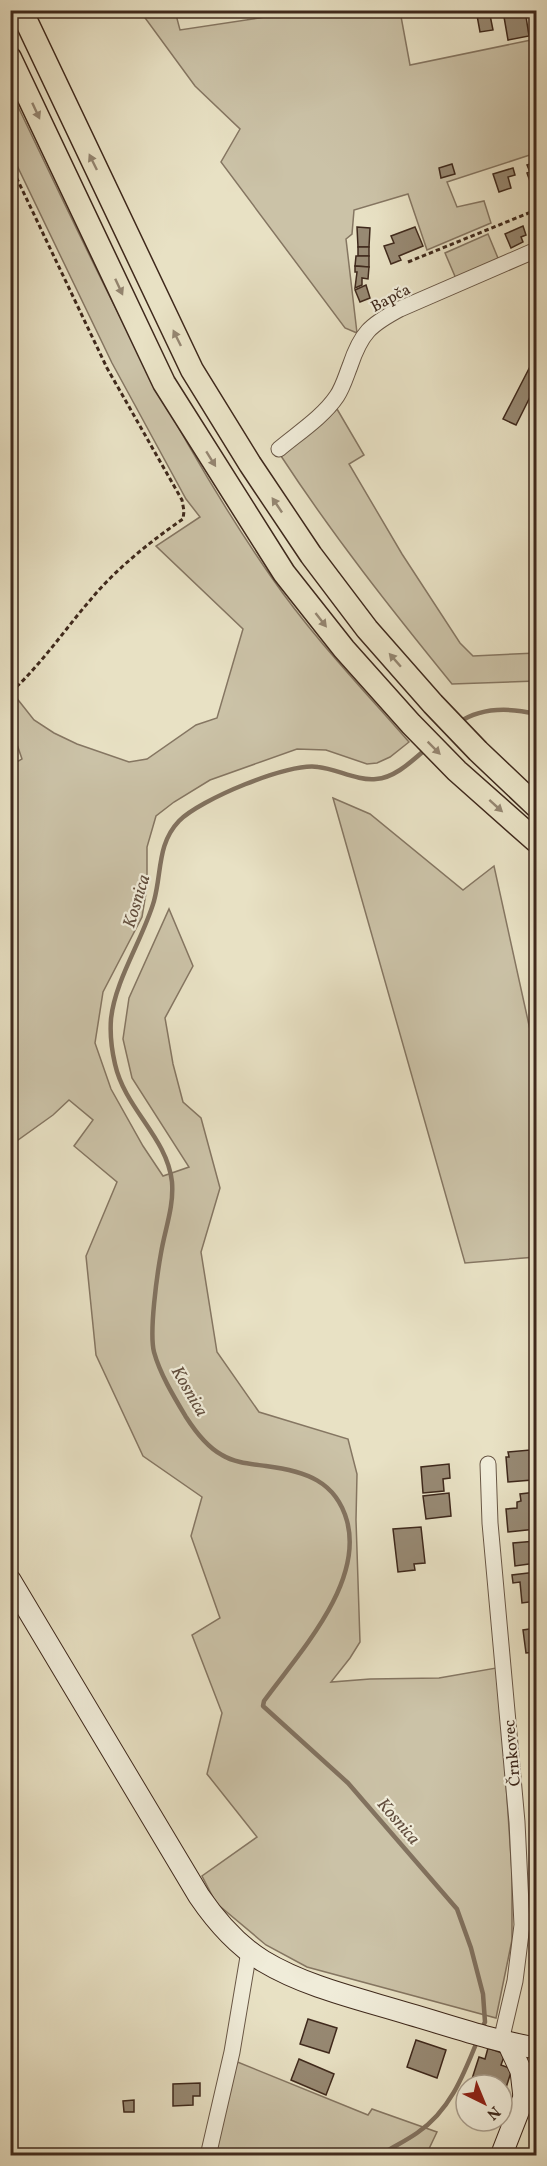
<svg xmlns="http://www.w3.org/2000/svg" width="547" height="2166" viewBox="0 0 547 2166" font-family="Vollkorn,serif">
<style>
.green{fill:#cbc2a7;stroke:#857662;stroke-width:1.5}
.lines{fill:none;stroke-linecap:round;stroke-linejoin:round}
.stream{stroke:#82725f;stroke-width:4.5}
.building{fill:#978973;stroke:#3f291c;stroke-width:1.5}
.minor-casing{stroke:#695746;stroke-width:17}
.secondary-casing{stroke:#3f291c;stroke-width:23}
.primary-casing{stroke:#3f291c;stroke-width:25}
.path{stroke:#3f291c;stroke-width:3;stroke-dasharray:4.5 3;stroke-linecap:butt}
.minor{stroke:#f0ecd9;stroke-width:15}
.secondary{stroke:#f0ecd9;stroke-width:21}
.primary{stroke:#e8e1c4;stroke-width:22}
.oneway{fill:#948570}
.labels{text-anchor:middle;stroke-width:4.5;stroke-linejoin:round;paint-order:stroke}
.street-label{font-size:16px;fill:#3f291c;stroke:#f0ecd9}
.water-label{font-size:18px;font-style:italic;fill:#614d3d;stroke:#f0ecd9}
</style>
<rect width="100%" height="100%" fill="#e8e1c4"/>
<filter id="stains"><feTurbulence type="fractalNoise" baseFrequency=".00333" numOctaves="4"/><feColorMatrix values="0 0 0 0 .2 0 0 0 0 .09 0 0 0 0 .02 0 0 0 .5 -.17"/></filter>
<radialGradient id="worn" r=".72"><stop offset=".6" stop-color="#630" stop-opacity="0"/><stop offset="1" stop-color="#630" stop-opacity=".3"/></radialGradient>
<!-- green -->
<g class="green">
<polygon points="140,11 175,11 180,30 305,11 400,11 410,65 536,39 536,153 447,182 457,207 484,201 491,223 427,250 408,194 354,210 352,234 346,239 357,333 345,328 221,162 240,129 195,86"/>
<path d="M10,90c80,166 156,336 262,488 40,58 90,110 137,164l-19,15 -13,6 -10,1 -41,-14 -29,-1 -87,31 -36,22 -18,14 -9,31v40l-5,30 -39,75 -8,51 16,46 32,57 20,30 26,-9 -57,-89 -9,-39 6,-41 40,-89 24,57 -28,52 8,46 10,38 18,16 19,70 -19,64 16,100 42,60 89,27 9,35 -1,46 4,122 -10,16 -19,24 39,-3 69,-1 57,-10 5,40 11,165v67l-16,78 -189,-51 -41,-22 -50,-42 -14,-27 55,-39 -50,-63 15,-61 -30,-78 28,-17 -29,-82 11,-39 -59,-41 -47,-101 -10,-99 31,-74 -43,-36 19,-26 -24,-20 -16,15 -42,30 -1,-379 12,-7 -11,-32v-27l4,-4 19,24 20,13 23,11 52,18 18,-3 49,-34 21,-7 26,-89 -87,-83 44,-29 -14,-18 -74,-136 -101,-210z"/>
<polygon points="488,234 500,263 457,281 445,253"/>
<path d="M337,409l27,46 -15,9 53,90 58,89 13,13 63,-3v28l-84,3c-61,-75 -118,-147 -171,-228z"/>
<polygon points="333,798 370,814 463,890 494,866 536,1057 536,1257 465,1263"/>
<polygon points="235,2061 368,2115 372,2109 437,2132 426,2155 215,2156"/>
</g>
<g class="lines">
<!-- stream -->
<g class="stream">
<path d="M458,723c23,-16 53,-15 78,-9"/>
<path d="M426,749c-13,11 -31,29 -50,30 -19,2 -39,-10 -58,-12 -29,-5 -119,33 -139,54 -22,23 -17,51 -25,80 -11,38 -39,79 -43,118 -1,13 1,32 4,45 10,45 52,73 57,118 2,25 -7,47 -11,71 -4,22 -12,79 -7,99 6,22 20,45 32,65 9,14 21,30 36,38 13,8 30,9 44,11 39,5 70,15 81,55 17,63 -49,133 -83,180l-1,5 85,77 109,126 14,39 12,46 2,28 -3,6"/>
<path d="M384,2156l1,-4c10,-6 22,-12 32,-19 33,-22 47,-59 61,-94"/>
</g>
</g>
<!-- building -->
<g class="building">
<polygon points="476,10 489,10 493,30 480,32"/>
<polygon points="511,10 525,10 529,36 508,40 504,17 512,16"/>
<polygon points="536,162 536,195 535,195 527,173 530,172 527,165"/>
<polygon points="452,164 455,174 441,178 439,168"/>
<polygon points="513,168 515,175 508,177 511,188 499,192 493,174"/>
<polygon points="523,226 526,235 521,237 523,242 511,248 505,234"/>
<polygon points="357,227 370,228 369,247 358,247"/>
<polygon points="415,227 423,246 399,256 401,260 391,264 384,246 394,243 391,236"/>
<rect x="358" y="247" width="11" height="9"/>
<polygon points="356,256 369,256 369,267 355,266"/>
<polygon points="355,266 369,267 368,279 362,278 362,285 355,288 357,272 355,272"/>
<polygon points="366,285 370,298 360,302 355,290"/>
<polygon points="536,355 536,385 516,425 503,419"/>
<polygon points="530,1450 532,1480 508,1482 506,1457 509,1457 508,1452"/>
<polygon points="449,1464 450,1478 443,1479 444,1491 423,1493 421,1467"/>
<polygon points="536,1492 536,1529 508,1532 506,1509 517,1508 517,1502 521,1501 520,1494"/>
<polygon points="449,1493 451,1516 426,1519 423,1496"/>
<polygon points="421,1527 425,1563 414,1564 415,1570 398,1572 393,1529"/>
<polygon points="536,1541 536,1563 515,1566 513,1543"/>
<polygon points="536,1572 536,1601 522,1603 520,1582 513,1583 512,1575"/>
<polygon points="536,1628 536,1652 526,1653 523,1630"/>
<polygon points="308,2019 337,2028 329,2053 300,2044"/>
<polygon points="416,2040 446,2050 437,2078 407,2067"/>
<polygon points="488,2048 505,2054 501,2065 512,2069 503,2097 502,2085 470,2085 479,2057 485,2059"/>
<polygon points="299,2059 334,2074 326,2095 291,2080"/>
<polygon points="200,2083 200,2096 193,2096 193,2105 173,2106 173,2084"/>
<polygon points="466,2096 466,2114 461,2112"/>
<polygon points="134,2100 134,2112 124,2112 123,2101"/>
</g>
<g class="lines">
<defs>
<g id="minor">
<path d="M279,449c19,-16 44,-32 58,-53 6,-9 9,-20 13,-30 11,-33 20,-41 50,-57l136,-59"/>
<polyline points="488,1464 490,1523 517,1822 522,1925 515,1981 501,2041"/>
<polyline points="208,2156 232,2052 249,1951"/>
</g>
<g id="secondary">
<path d="M10,1580l189,316c17,25 38,49 64,65 43,26 97,38 146,53 42,12 84,27 127,34"/>
<polyline points="508,2043 521,2071 524,2097"/>
<polyline points="501,2156 524,2097 536,2078"/>
</g>
<g id="primary">
<polyline points="21,10 192,370 250,464 311,555 367,629 433,704 478,751 536,806"/>
<polyline points="10,58 164,383 284,573 344,649 411,724 457,771 536,841"/>
</g>
</defs>
<!-- minor casing -->
<use href="#minor" class="minor-casing"/>
<!-- secondary casing -->
<use href="#secondary" class="secondary-casing"/>
<!-- primary casing -->
<use href="#primary" class="primary-casing"/>
<!-- path -->
<g class="path">
<path d="M10,164l97,204 75,132 2,11 -1,8c-32,22 -66,49 -91,79 -27,31 -51,67 -82,95"/>
<polyline points="408,262 536,210"/>
</g>
<!-- minor -->
<use href="#minor" class="minor"/>
<!-- secondary -->
<use href="#secondary" class="secondary"/>
<!-- primary -->
<use href="#primary" class="primary"/>
</g>
<!-- one-way arrows -->
<defs><path id="oneway-solid" d="M-6-.8H1V-3.2L6.5 0L1 3.2V.8H-6Z" transform="scale(1.5)"/></defs>
<g class="oneway">
<use href="#oneway-solid" transform="translate(36 111) rotate(65)"/>
<use href="#oneway-solid" transform="translate(93 162) rotate(-116)"/>
<use href="#oneway-solid" transform="translate(119 287) rotate(65)"/>
<use href="#oneway-solid" transform="translate(177 338) rotate(-116)"/>
<use href="#oneway-solid" transform="translate(211 459) rotate(58)"/>
<use href="#oneway-solid" transform="translate(277 505) rotate(-124)"/>
<use href="#oneway-solid" transform="translate(321 620) rotate(52)"/>
<use href="#oneway-solid" transform="translate(395 660) rotate(-131)"/>
<use href="#oneway-solid" transform="translate(434 748) rotate(45)"/>
<use href="#oneway-solid" transform="translate(496 806) rotate(42)"/>
</g>
<g class="labels">
<!-- street labels -->
<g class="street-label">
<text transform="translate(390 297) rotate(-28)" y="6">Bapča</text>
<text transform="translate(511 1753) rotate(-95)" y="6">Črnkovec</text>
</g>
<!-- water labels -->
<g class="water-label">
<text transform="translate(136 901) rotate(-73)" y="6">Kosnica</text>
<text transform="translate(190 1391) rotate(60)" y="6">Kosnica</text>
<text transform="translate(399 1821) rotate(49)" y="6">Kosnica</text>
</g>
</g>
<!-- margin -->
<rect width="547" height="2166" fill="none" stroke="#e8e1c4" stroke-width="36"/>
<rect x="12" y="12" width="523" height="2142" fill="none" stroke="#3f291c" stroke-width="3"/>
<rect x="18" y="18" width="511" height="2130" fill="none" stroke="#3f291c" stroke-width="1.5"/>
<!-- north arrow -->
<g transform="translate(484 2103) rotate(137)"><circle r="28" fill="#f0ecd9" stroke="#a99e8d" stroke-width="1.5"/>
<path d="M0-4.5L10 22L0 15L-10 22Z" fill="#8f2418"/>
<text y="-9" font-size="16" font-weight="bold" text-anchor="middle" fill="#3f291c">N</text>
</g>
<rect width="100%" height="100%" filter="url(#stains)"/>
<rect width="100%" height="100%" fill="url(#worn)"/>
</svg>
